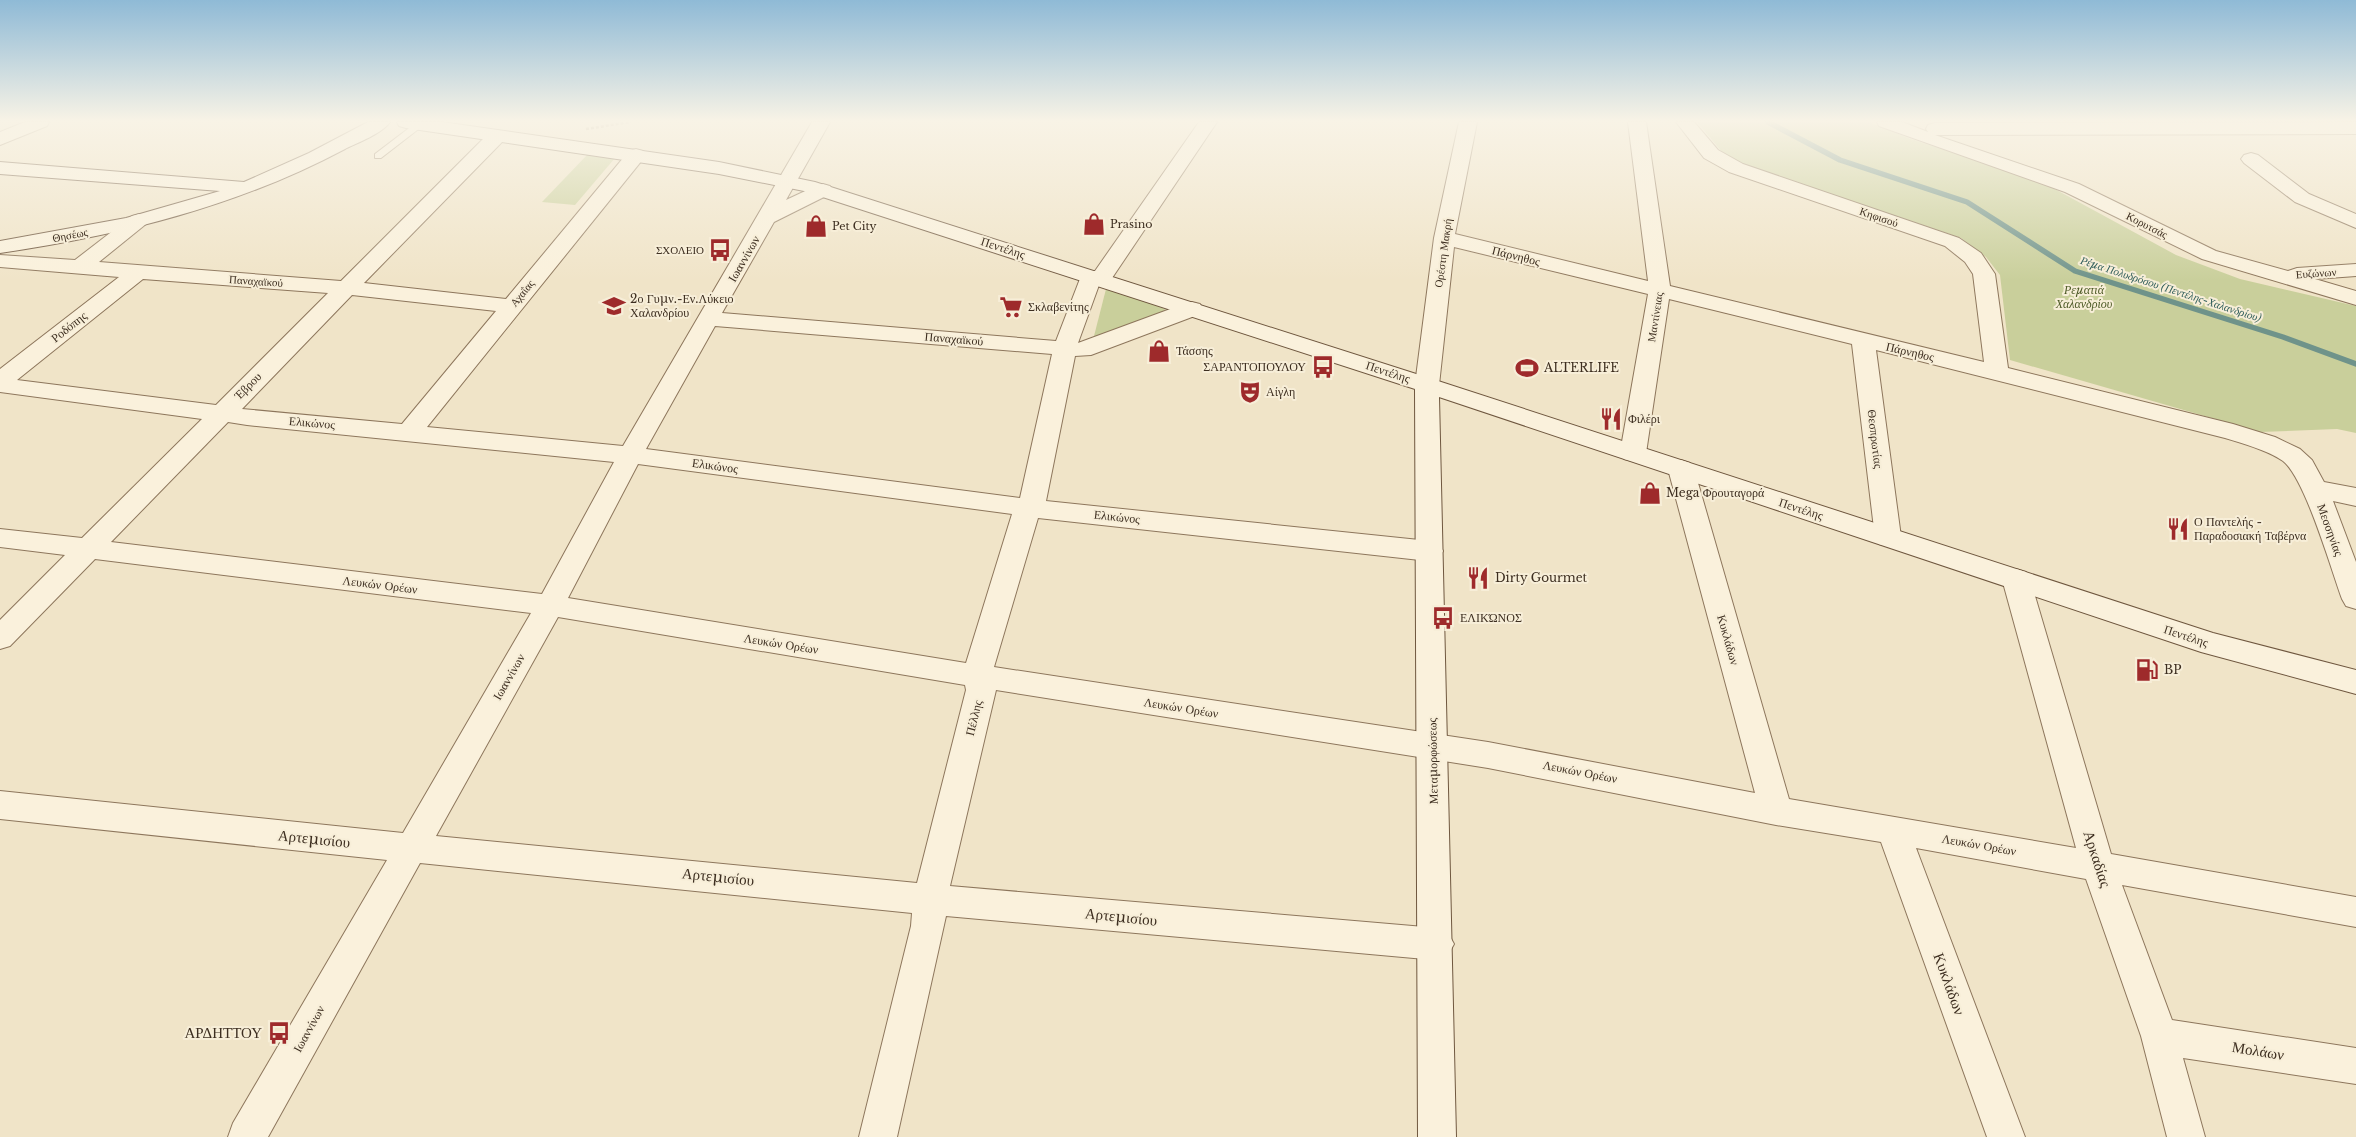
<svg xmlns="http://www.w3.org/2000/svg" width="2356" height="1137" viewBox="0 0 2356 1137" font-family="'Libre Baskerville',serif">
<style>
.green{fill:#c9cf9b}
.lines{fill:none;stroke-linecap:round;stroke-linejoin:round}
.stream{stroke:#6f938a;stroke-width:5.5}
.lane-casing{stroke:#8d765c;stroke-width:2}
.street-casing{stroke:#8d765c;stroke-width:2}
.secondary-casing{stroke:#6f573f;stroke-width:2}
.path{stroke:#8d765c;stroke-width:2.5;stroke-dasharray:3 2;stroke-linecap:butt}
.lane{fill:#faf1dc;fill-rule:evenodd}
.street{fill:#faf1dc;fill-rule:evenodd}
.secondary{fill:#faf1dc;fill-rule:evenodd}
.labels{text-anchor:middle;stroke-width:4;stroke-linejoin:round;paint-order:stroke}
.far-street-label{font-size:11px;fill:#3d2e20;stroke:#f7eed8}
.far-poi-label{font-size:11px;fill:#3d2e20;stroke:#f7eed8;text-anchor:start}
.far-water-label{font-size:11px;font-style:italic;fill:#2f5d5a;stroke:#f7eed8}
.street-label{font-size:12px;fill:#3d2e20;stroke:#f7eed8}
.park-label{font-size:12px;font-style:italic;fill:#4d5a26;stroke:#f7eed8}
.poi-label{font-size:12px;fill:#3d2e20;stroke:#f7eed8;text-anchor:start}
.near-street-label{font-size:15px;fill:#3d2e20;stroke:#f7eed8}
.near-poi-label{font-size:15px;fill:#3d2e20;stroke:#f7eed8;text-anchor:end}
</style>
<rect width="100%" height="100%" fill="#f0e4c8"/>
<!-- green -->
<g class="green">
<polygon points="1697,122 1869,122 1911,139 2040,181 2176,255 2240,279 2356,306 2356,433 2337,429 2260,432 2010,360 2000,275 1986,257 1961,238 1743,164 1722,152"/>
<polygon points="588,154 615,158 575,205 542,202"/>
<polygon points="1110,288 1165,309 1164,312 1093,340 1106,289"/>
</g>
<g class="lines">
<!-- stream -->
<polyline class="stream" points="1768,122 1840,160 1967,202 2075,271 2283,337 2356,364"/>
<defs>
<polygon id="lane" points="417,122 425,124 381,158 375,158 375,154"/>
<g id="street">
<polygon points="25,122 49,122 47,126 0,145 0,132"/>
<path d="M812,122h18l-44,78 30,-14 7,-2 7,2 3,4 -3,4 -56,28 -52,91 334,28 27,-70h12l104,-149h18l-109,162 -9,1 -21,58 106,-39 8,-2 8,2 3,5 -3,5 -109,41 -16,1 -29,145 383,40 10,3 4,7 -4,7 -10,3 -391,-43 -44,149 494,75 267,51 -87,-324 4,-6 9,-3 9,3 4,6 95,330 287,49 -74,-269 4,-7 10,-3 10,3 4,7 81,275 245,43v30l-234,-42 50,135 184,28v36l-173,-26 22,79h-38l-26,-101 -55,-157 -170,-31 109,289h-38l-106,-295 -105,-17 -288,-57 -492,-78 -46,196 486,42 12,5 6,11 -6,11 -12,5 -490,-44 -49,221h-38l52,-211 1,-13 -492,-50 -152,274h-40l5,-14 154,-263 -387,-41v-28l403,42 128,-220 -436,-54 -85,87 -10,3v-29l65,-65 -65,-8v-18l82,9 120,-119 -202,-27v-23l119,-92 -119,-10v-12l75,5 57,-44 7,-2 7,2 3,4 -3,4 -47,38 242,19 150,-150h14l2,4 -2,4 -141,144 142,16 123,-148 7,-2 7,2 3,4 -3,4 -216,268 196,19zM143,279l185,14 -112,112 -199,-25zM352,295l144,16 -94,113 -160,-15zM715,326l337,28 -32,144 -374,-49zM228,422l19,3 367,37 -72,132 -431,-52zM638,464l374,50 -46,149 -398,-65zM558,617l407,68 1,5 -49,193 -481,-47z"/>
<path d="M1459,122h18l-22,112 193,47 -20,-159h18l24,164 314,76 -11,-88 -8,-12 -20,-16 -216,-74 -25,-14 -28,-36h18l24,28 25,14 216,74 22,15 14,21 13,94 225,56 42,13 25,12 12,11 12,22 32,6v18l-23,-5 23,61v47l-10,-3 -4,-7c-11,-30 -37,-121 -59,-138 -16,-11 -39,-17 -58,-23l-349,-88 25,187 -4,7 -9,2 -9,-2 -4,-7 -23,-193 -183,-45 -23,154 -4,6 -9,2 -9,-2 -4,-6 28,-159 -194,-47 -15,138 -4,5 -8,2 -8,-2 -4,-5 19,-147z"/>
<polygon points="1877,122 1902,122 1928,132 1926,129 1928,125 1935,123 2356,122 2356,134 1935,135 2079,184 2216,251 2288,271 2297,268 2356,264 2356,276 2315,279 2356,291 2356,305 2202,259 2065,192 1879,126"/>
<polygon points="2251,153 2258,155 2309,194 2356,214 2356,228 2295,202 2244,163 2241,159 2244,155"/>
</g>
<g id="secondary">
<path d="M368,122h22c-7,11 -33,21 -45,27 -109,58 -224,86 -345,104v-12l126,-23 94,-27 -220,-17v-12l244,20 65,-29z"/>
<polygon points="397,122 442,122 719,162 815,182 1435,380 2213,633 2356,670 2356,694 2201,652 1439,397 1456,1137 1418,1137 1415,389 804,191 719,174 406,128 399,126"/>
</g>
</defs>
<!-- lane casing -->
<use href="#lane" class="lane-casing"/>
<!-- street casing -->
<use href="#street" class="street-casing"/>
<!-- secondary casing -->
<use href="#secondary" class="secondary-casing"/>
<!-- path -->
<polyline class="path" points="586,129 630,122"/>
<!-- lane -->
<use href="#lane" class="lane"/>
<!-- street -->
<use href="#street" class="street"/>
<!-- secondary -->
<use href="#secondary" class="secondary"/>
</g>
<!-- sky -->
<linearGradient id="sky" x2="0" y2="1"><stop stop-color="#8fbad6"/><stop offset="0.43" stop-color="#f8f3e6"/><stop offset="1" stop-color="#f8f3e6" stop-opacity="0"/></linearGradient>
<rect width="2356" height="281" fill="url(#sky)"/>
<!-- icons -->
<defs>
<symbol id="shop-bare" viewBox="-9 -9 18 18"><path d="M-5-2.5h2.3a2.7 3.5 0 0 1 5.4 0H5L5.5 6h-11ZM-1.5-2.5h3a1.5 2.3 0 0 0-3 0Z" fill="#9e2a2b" stroke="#f7eed8" stroke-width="2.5" paint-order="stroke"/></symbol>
<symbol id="bus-bare" viewBox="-9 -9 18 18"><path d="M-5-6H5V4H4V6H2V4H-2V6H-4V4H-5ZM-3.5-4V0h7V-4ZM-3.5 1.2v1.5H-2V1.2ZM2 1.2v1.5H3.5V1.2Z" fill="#9e2a2b" stroke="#f7eed8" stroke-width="2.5" paint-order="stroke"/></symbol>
<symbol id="school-bare" viewBox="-9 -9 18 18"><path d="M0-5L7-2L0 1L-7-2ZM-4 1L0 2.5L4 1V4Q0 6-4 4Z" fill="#9e2a2b" stroke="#f7eed8" stroke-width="2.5" paint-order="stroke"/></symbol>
<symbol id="supermarket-bare" viewBox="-9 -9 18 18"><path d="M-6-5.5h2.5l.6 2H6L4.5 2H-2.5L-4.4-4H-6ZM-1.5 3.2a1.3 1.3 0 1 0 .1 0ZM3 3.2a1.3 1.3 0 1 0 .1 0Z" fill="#9e2a2b" stroke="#f7eed8" stroke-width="2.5" paint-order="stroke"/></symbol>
<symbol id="stadium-bare" viewBox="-9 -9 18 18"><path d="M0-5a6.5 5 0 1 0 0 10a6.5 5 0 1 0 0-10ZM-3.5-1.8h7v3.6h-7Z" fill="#9e2a2b" stroke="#f7eed8" stroke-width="2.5" paint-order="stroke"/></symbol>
<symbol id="theatre-bare" viewBox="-9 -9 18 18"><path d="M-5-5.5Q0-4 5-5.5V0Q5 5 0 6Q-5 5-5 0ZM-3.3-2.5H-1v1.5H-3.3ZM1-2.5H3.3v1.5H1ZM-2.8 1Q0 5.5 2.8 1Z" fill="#9e2a2b" stroke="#f7eed8" stroke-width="2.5" paint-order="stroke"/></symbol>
<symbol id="restaurant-bare" viewBox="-9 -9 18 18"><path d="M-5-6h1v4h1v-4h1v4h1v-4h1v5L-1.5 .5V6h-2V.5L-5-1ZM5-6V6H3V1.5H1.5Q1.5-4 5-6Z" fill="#9e2a2b" stroke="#f7eed8" stroke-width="2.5" paint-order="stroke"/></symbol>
<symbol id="fuel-bare" viewBox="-9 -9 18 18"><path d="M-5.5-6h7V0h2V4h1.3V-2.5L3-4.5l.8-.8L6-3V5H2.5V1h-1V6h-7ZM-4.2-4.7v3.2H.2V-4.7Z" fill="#9e2a2b" stroke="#f7eed8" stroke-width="2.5" paint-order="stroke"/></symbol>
</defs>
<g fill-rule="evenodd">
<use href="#shop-bare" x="1078" y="208" width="32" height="32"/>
<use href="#shop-bare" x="800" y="210" width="32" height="32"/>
<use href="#bus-bare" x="704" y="234" width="32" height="32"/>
<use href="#school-bare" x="598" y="290" width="32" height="32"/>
<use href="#supermarket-bare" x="995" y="291" width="32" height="32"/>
<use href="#shop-bare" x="1143" y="335" width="32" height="32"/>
<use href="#bus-bare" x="1307" y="351" width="32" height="32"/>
<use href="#stadium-bare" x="1511" y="352" width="32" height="32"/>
<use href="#theatre-bare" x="1234" y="376" width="32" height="32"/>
<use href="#restaurant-bare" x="1595" y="403" width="32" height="32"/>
<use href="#shop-bare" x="1634" y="477" width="32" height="32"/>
<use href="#restaurant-bare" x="2162" y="513" width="32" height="32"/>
<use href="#restaurant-bare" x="1462" y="562" width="32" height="32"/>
<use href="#bus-bare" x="1427" y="602" width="32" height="32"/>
<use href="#fuel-bare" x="2131" y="654" width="32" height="32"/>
<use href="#bus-bare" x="263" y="1017" width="32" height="32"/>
</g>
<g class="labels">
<!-- far-street labels -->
<g class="far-street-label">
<text transform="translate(1879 217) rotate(19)" y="4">Κηφισού</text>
<text transform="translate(2147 225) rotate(27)" y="4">Κορυτσάς</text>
<text transform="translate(70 235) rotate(-11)" y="4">Θησέως</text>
<text transform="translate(1443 253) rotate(-82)" y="4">Ορέστη Μακρή</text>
<text transform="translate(2316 273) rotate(-4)" y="4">Ευζώνων</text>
<text transform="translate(256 281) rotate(4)" y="4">Παναχαϊκού</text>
<text transform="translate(522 293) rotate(-51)" y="4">Αχαΐας</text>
<text transform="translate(1655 317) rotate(-81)" y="4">Μαντίνειας</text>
</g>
<!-- far-poi labels -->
<g class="far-poi-label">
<text x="1110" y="228">Prasino</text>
<text x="832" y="230">Pet City</text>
<text x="704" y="254" text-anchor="end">ΣΧΟΛΕΙΟ</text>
</g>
<!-- far-water labels -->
<g class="far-water-label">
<text transform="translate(2171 289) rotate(18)" y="4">Ρέμα Πολυδρόσου (Πεντέλης-Χαλανδρίου)</text>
</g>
<!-- street labels -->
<g class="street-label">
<text transform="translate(1003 248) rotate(18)" y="4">Πεντέλης</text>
<text transform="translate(1516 256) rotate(14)" y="4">Πάρνηθος</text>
<text transform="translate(744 259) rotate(-60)" y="4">Ιωαννίνων</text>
<text transform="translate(69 327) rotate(-38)" y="4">Ροδόπης</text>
<text transform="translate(954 339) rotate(5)" y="4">Παναχαϊκού</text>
<text transform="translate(1910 352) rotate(13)" y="4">Πάρνηθος</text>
<text transform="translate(1388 372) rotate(18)" y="4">Πεντέλης</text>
<text transform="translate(248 386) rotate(-45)" y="4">Έβρου</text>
<text transform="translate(312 423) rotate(5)" y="4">Ελικώνος</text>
<text transform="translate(1875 439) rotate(83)" y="4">Θεσπρωτίας</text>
<text transform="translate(715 466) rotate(8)" y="4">Ελικώνος</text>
<text transform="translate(1801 509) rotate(18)" y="4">Πεντέλης</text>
<text transform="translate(1117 517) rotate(6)" y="4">Ελικώνος</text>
<text transform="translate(2330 530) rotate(70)" y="4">Μεσσηνίας</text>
<text transform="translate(380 585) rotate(7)" y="4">Λευκών Ορέων</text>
<text transform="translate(2186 636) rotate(18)" y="4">Πεντέλης</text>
<text transform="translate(1728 640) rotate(74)" y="4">Κυκλάδων</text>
<text transform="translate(781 644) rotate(9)" y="4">Λευκών Ορέων</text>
<text transform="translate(509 677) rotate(-60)" y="4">Ιωαννίνων</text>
<text transform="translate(1181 708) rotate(9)" y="4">Λευκών Ορέων</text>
<text transform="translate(974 718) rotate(-76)" y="4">Πέλλης</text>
<text transform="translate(1433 761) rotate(-91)" y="4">Μεταμορφώσεως</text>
<text transform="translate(1580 772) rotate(11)" y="4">Λευκών Ορέων</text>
<text transform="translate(1979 845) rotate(10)" y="4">Λευκών Ορέων</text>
<text transform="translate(309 1029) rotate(-61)" y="4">Ιωαννίνων</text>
</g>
<!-- park labels -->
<g class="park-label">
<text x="2084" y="294">Ρεματιά<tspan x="2084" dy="14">Χαλανδρίου</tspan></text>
</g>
<!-- poi labels -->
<g class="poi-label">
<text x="630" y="303">2ο Γυμν.-Εν.Λύκειο<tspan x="630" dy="14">Χαλανδρίου</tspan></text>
<text x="1028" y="311">Σκλαβενίτης</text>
<text x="1176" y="355">Τάσσης</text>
<text x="1306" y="371" text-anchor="end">ΣΑΡΑΝΤΟΠΟΥΛΟΥ</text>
<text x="1544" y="372">ALTERLIFE</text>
<text x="1266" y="396">Αίγλη</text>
<text x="1628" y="423">Φιλέρι</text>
<text x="1666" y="497">Mega Φρουταγορά</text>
<text x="2194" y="526">Ο Παντελής -<tspan x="2194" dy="14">Παραδοσιακή Ταβέρνα</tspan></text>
<text x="1495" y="582">Dirty Gourmet</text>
<text x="1460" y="622">ΕΛΙΚΏΝΟΣ</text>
<text x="2164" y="674">BP</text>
</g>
<!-- near-street labels -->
<g class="near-street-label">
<text transform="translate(314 839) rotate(6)" y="5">Αρτεμισίου</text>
<text transform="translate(2097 859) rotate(72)" y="5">Αρκαδίας</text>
<text transform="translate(718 877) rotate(6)" y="5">Αρτεμισίου</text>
<text transform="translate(1121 917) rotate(6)" y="5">Αρτεμισίου</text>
<text transform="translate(1949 984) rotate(70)" y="5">Κυκλάδων</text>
<text transform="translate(2258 1051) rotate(9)" y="5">Μολάων</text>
</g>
<!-- near-poi labels -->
<g class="near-poi-label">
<text x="262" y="1038">ΑΡΔΗΤΤΟΥ</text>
</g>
</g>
</svg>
